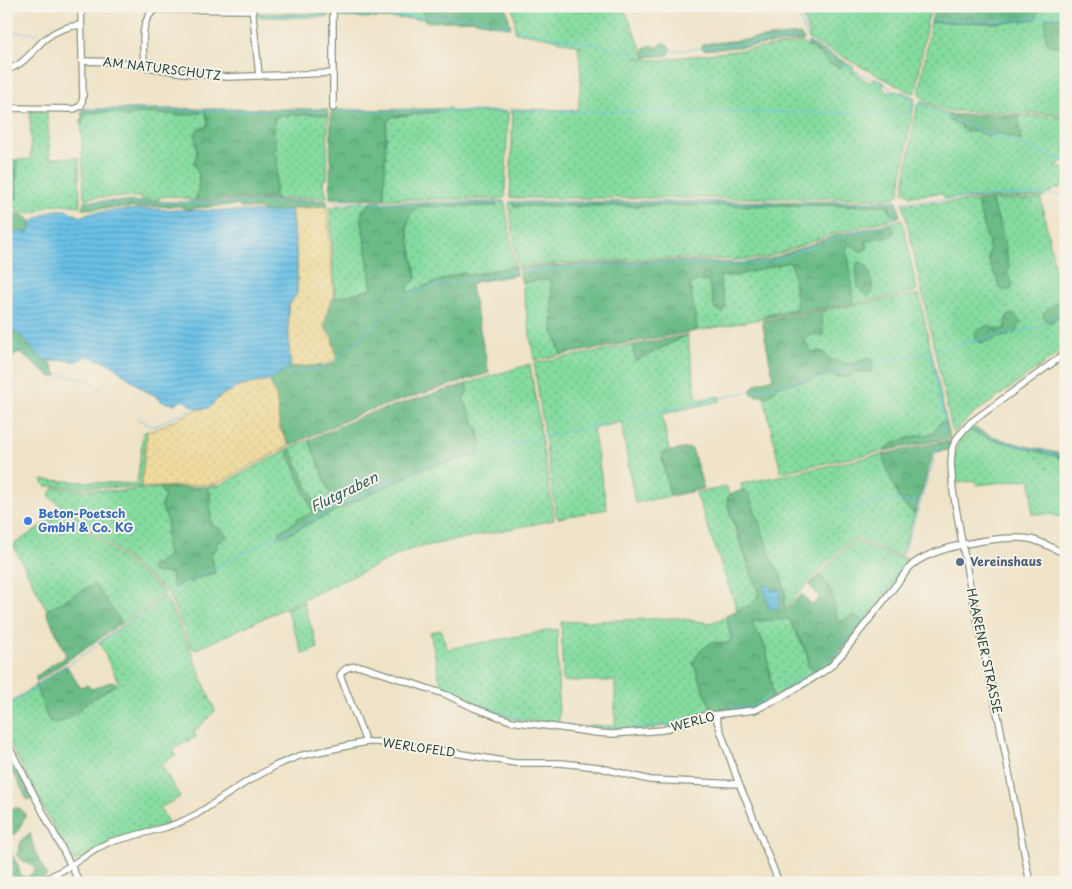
<svg xmlns="http://www.w3.org/2000/svg" width="1072" height="889" viewBox="0 0 1072 889" font-family="'Playpen Sans',sans-serif">
<style>
.grass{fill:url(#grass-dots);stroke:#528c6a}
.forest{fill:url(#forest-crowns);stroke:#457c5d}
.sand{fill:url(#sand-dots);stroke:#868c69}
.water{fill:url(#water-rules);stroke:#447e8d}
.lines{fill:none;stroke-linecap:round;stroke-linejoin:round}
.stream{stroke:#69c0e6;stroke-width:1}
.street-casing{stroke:#87907e;stroke-width:8}
.street{stroke:#fff;stroke-width:5.5}
.shop-dot{fill:#3f7fe0;stroke:#f7f3e8;stroke-width:2}
.service-dot{fill:#5c6f8a;stroke:#f7f3e8;stroke-width:2}
.labels{text-anchor:middle;stroke-width:4;stroke-linejoin:round;paint-order:stroke}
.street-label{font-size:12px;fill:#1f3d34;stroke:#f7f3e8}
.shop-label{font-size:12px;font-weight:bold;fill:#366cbe;stroke:#f7f3e8;text-anchor:start}
.service-label{font-size:12px;font-weight:bold;fill:#4e5e75;stroke:#f7f3e8;text-anchor:start}
.water-label{font-size:14px;font-style:italic;fill:#325e60;stroke:#f7f3e8}
</style>
<defs>
<pattern id="grass-dots" width="8" height="8" patternUnits="userSpaceOnUse" patternTransform="scale(1.25)"><rect width="8" height="8" fill="#84db9f"/><path d="M2 2h.1M6 6h.1" fill="none" stroke="#6bb382" stroke-width="1.8" stroke-linecap="round"/></pattern>
<pattern id="forest-crowns" width="20" height="18" patternUnits="userSpaceOnUse" patternTransform="scale(1.25)"><rect width="20" height="18" fill="#6bbb86"/><path d="M2 6a3 3 0 1 1 6 0M12 15a3 3 0 1 1 6 0" fill="none" stroke="#57996e"/></pattern>
<pattern id="sand-dots" width="8" height="8" patternUnits="userSpaceOnUse" patternTransform="scale(1.25)"><rect width="8" height="8" fill="#eeda9e"/><path d="M2 2h.1M6 6h.1" fill="none" stroke="#ccbc89" stroke-width="1.8" stroke-linecap="round"/></pattern>
<pattern id="water-rules" width="6" height="5" patternUnits="userSpaceOnUse" patternTransform="scale(1.25)"><rect width="6" height="5" fill="#69c0e6"/><path d="M0 2.5h6" fill="none" stroke="#569dbb"/></pattern>
</defs>
<rect width="100%" height="100%" fill="#f7f3e8"/>
<filter id="ink" filterUnits="userSpaceOnUse"><feTurbulence type="fractalNoise" baseFrequency=".02" numOctaves="2"/><feDisplacementMap in="SourceGraphic" scale="10" xChannelSelector="R" yChannelSelector="G"/><feConvolveMatrix kernelMatrix="1 2 1 2 8 2 1 2 1" color-interpolation-filters="sRGB"/></filter>
<filter id="wash" filterUnits="userSpaceOnUse"><feTurbulence type="fractalNoise" baseFrequency=".0096" numOctaves="4" result="noise"/><feDisplacementMap in="SourceGraphic" scale="20" xChannelSelector="R" yChannelSelector="G"/><feGaussianBlur stdDeviation="1.12" result="paint"/><feColorMatrix in="noise" values="0 0 0 0 0 0 0 0 0 0 0 0 0 0 0 0 0 1.4 0 .05"/><feComposite in="paint" operator="in"/></filter>
<g filter="url(#wash)">
<rect width="100%" height="100%" fill="#efe3c7"/>
<!-- grass -->
<g class="grass">
<polygon points="364,6 423,6 424,19 337,17 337,13 364,14"/>
<path d="M512,6h111l23,53 -11,-1 22,2 144,-17c19,5 21,21 39,24l6,-4 8,4 -2,3 16,12h6l1,-4 10,5 -3,4 6,6 6,-2 7,2v-2l14,7 -16,96 -4,4h-382l-3,-1 3,-84h-2v-4l67,1 3,-33 -3,-31 5,1 -33,-9 -35,-6v-14z"/>
<polygon points="800,6 932,6 927,22 916,92 913,93 908,91 808,39 809,35"/>
<path d="M1040,6h26v11l-20,2c0,8 -3,20 4,27l16,-1v69l-116,-3c-10,-3 -26,-7 -31,-17l12,-72 66,1 39,-4z"/>
<polygon points="256,13 329,14 329,17 257,17"/>
<polygon points="920,101 943,112 1021,141 1018,115 1066,117 1066,159 1055,166 1066,170 1066,186 1053,190 1043,197 969,199 945,198 941,193 910,196 907,193 903,192 917,106"/>
<polygon points="450,108 452,112 508,112 505,197 501,199 384,199 386,126 391,117 436,112 439,109"/>
<path d="M199,109h5l4,12 -2,6h-5l-6,7 2,18 -3,11 5,12 -1,17 -3,8h-7v-1l-18,-3 -8,1 -3,3h-17l-1,-3c-11,0 -22,0 -33,0 -8,1 -13,-2 -20,2l-4,-2 -3,-73 5,-10c14,-3 30,-3 43,3l9,-4 44,2 18,-2z"/>
<polygon points="30,111 47,111 50,158 79,158 80,206 61,204 50,205 37,212 13,214 6,219 6,185 12,198 17,198 17,160 31,159"/>
<polygon points="292,114 328,115 327,179 323,180 327,197 277,199 275,198 277,176 274,131 275,117 282,115 287,117"/>
<path d="M1041,199l20,100 -17,14 -1,5 4,4h5l14,-12v38l-95,68 -18,18 -50,-230 74,-3 13,48c-5,16 4,20 8,33l13,-2 -4,-6 2,-6 -8,-41 -10,-27z"/>
<polygon points="353,201 372,202 362,210 362,222 372,289 335,298 330,207 352,204"/>
<polygon points="504,201 505,203 515,266 469,275 458,274 409,292 407,287 415,269 407,227 407,221 410,215 419,206 496,206 496,202"/>
<polygon points="511,201 513,202 514,206 889,205 890,213 900,215 899,217 836,233 766,258 736,260 658,258 520,266 518,268 509,204"/>
<path d="M902,219l15,71 -4,2 -60,12 -4,-44 -4,-12 5,-4 10,7 6,-2v-9l27,-5c2,-5 0,-10 -4,-12z"/>
<path d="M789,262l3,2 5,41 -2,4 -29,5 -5,5 -65,12 1,-3 -7,-43c3,-6 13,-5 19,-3l6,27 11,-2 -7,-26 2,-5h13z"/>
<polygon points="546,279 551,282 553,329 561,355 534,360 522,283"/>
<path d="M919,294l27,126 -6,3 -8,11c-11,0 -42,7 -48,17l-103,21 -17,-75c6,-1 12,-6 13,-11l45,-9 7,-3 7,3 14,-1 3,-4h12l8,-9 -1,-3 -4,-1 -15,5h-7l-3,-2 -13,-2 -9,-9 -10,1 -6,-11 6,-6 4,-1 7,3 -1,-21 5,-6z"/>
<polygon points="687,335 697,400 719,396 720,401 662,414 669,451 664,452 662,459 670,496 635,503 621,422 593,429 607,509 558,518 556,515 534,363 633,345 636,361"/>
<path d="M530,364l24,156 -143,29 -216,101 -3,-2 -25,-56 -118,-96 1,-4 4,-4 67,3 39,-3 5,9 -4,6c1,6 5,10 6,15 2,13 -2,25 1,38l-17,11 2,6h18l2,15 12,-7 5,1 16,-7 9,-2 -4,-20 5,-4 1,-7 8,-4 2,-3 -16,-11 -1,-31 -2,-6 12,-2 67,-35 27,62 -34,19 54,-21 90,-42 54,-13c8,-21 -8,-39 -15,-57l4,-5 -1,-9z"/>
<path d="M967,429l18,8 81,22v60l-16,-5h-18l-1,-35 -54,6 -1,-4 -21,2c-3,-24 -2,-35 12,-54z"/>
<polygon points="147,431 141,488 45,486 42,480 137,484 143,433"/>
<polygon points="309,440 332,498 326,509 319,512 290,448"/>
<path d="M884,454c1,14 4,16 8,27 6,14 8,25 23,32l-14,43 9,4 -1,1 -51,-22 -6,1 -26,24 -41,44 -1,-7 2,-5 -5,-20 -9,-16 -11,-32 -15,-37 -4,-1 -1,-6z"/>
<path d="M727,487l2,8 -2,3 3,16 28,78c0,12 -12,15 -21,18l-41,-117z"/>
<polygon points="64,511 164,592 164,594 122,623 94,585 47,610 13,545"/>
<path d="M855,541l53,21 -6,7 2,2 -39,51c-11,-7 -15,-3 -26,0l-2,-2 -14,-42 -5,-2 29,-29z"/>
<polygon points="163,597 166,597 167,599 190,649 215,711 194,732 196,737 173,749 176,755 161,764 180,797 160,808 169,824 121,838 76,861 71,861 6,736 6,706 35,686 50,722 52,724 69,718 80,710 83,705 119,683 99,642"/>
<polygon points="303,601 318,648 303,654 286,609"/>
<polygon points="727,617 731,640 725,644 718,642 700,651 693,663 713,713 672,726 654,727 654,729 615,732 589,731 590,725 615,726 615,681 563,681 561,622 677,618 710,623"/>
<polygon points="785,618 789,619 815,671 820,671 773,698 767,653 761,637 754,628 752,623 754,621"/>
<polygon points="557,629 559,723 557,726 509,718 471,703 444,690 443,686 441,685 430,632 441,630 447,649"/>
</g>
<!-- forest -->
<g class="forest">
<polygon points="423,6 506,6 511,28 472,20 429,22 425,21"/>
<polygon points="935,6 1040,6 1036,19 997,23 931,22"/>
<path d="M1066,17v28l-16,1c-7,-7 -4,-19 -4,-28z"/>
<polygon points="800,34 804,40 802,41 704,50 701,48 703,44"/>
<polygon points="664,42 669,46 671,50 669,55 646,57 644,48 652,45 658,47"/>
<polygon points="808,42 846,63 843,66 840,67 828,64 822,55 809,45"/>
<path d="M82,109h117l2,4 -18,2 -45,-2 -12,4 -4,-1 -3,-3c-11,-1 -22,-1 -33,1l-5,10z"/>
<polygon points="204,109 327,109 328,115 305,114 299,116 292,114 287,117 281,115 275,117 274,131 278,165 274,195 277,199 195,200 198,192 199,175 194,163 197,152 195,134 199,128 205,128 208,125 207,118"/>
<polygon points="439,109 436,112 394,116 388,120 386,126 384,199 330,198 331,110"/>
<polygon points="985,114 1018,115 1021,141 999,133 991,136 991,137 975,131 967,132 961,128 962,126 950,121 948,116 950,115"/>
<path d="M6,160h11v38l-2,2c-11,-8 -9,-27 -9,-40z"/>
<polygon points="327,200 327,206 291,209 277,212 262,211 259,209 240,208 237,205 193,208 189,210 179,206 82,209 84,201 185,202"/>
<path d="M991,200l10,27 8,41 -2,6 6,10 -2,6h-6l-6,-3c-2,-15 -14,-23 -9,-38l-13,-48z"/>
<polygon points="897,201 900,215 895,216 890,213 889,205 514,206 513,202"/>
<path d="M372,202h124v4h-77l-9,9 -3,12 9,49 -2,6 -7,5 2,5 49,-18 6,-1 5,2 46,-9 1,9 -41,7 -4,4 18,87 -123,38 -77,35 -2,-5 -7,-12 -4,-33 -7,-16 21,-13 34,-1 7,-30c-12,-14 -6,-11 -3,-23 1,-5 1,-8 3,-13l41,-11 -10,-67v-11z"/>
<path d="M19,215c11,0 17,10 8,18l-6,-2 -11,2 -4,-4c0,-7 7,-12 13,-14z"/>
<path d="M889,223c4,2 6,7 4,12l-26,5v9l-7,2 -10,-7 -5,4 4,12 4,44 -92,15 5,-5 27,-4 4,-5 -5,-40 -3,-3 -55,14h-13c-5,12 9,26 2,37l-8,-4 -6,-27c-6,-2 -16,-3 -19,4l7,42 -1,3 -135,24 -8,-26 -2,-47 -5,-3 -24,4 -4,-15 140,-8 79,3 31,-3 69,-25z"/>
<path d="M860,262l7,4c3,8 6,18 5,27l-4,3c-12,-6 -13,-21 -11,-33z"/>
<polygon points="1066,294 1066,310 1052,322 1047,322 1043,318 1044,313"/>
<path d="M826,310l-5,7 3,18 -2,2 -7,-3 -4,1 -6,6 6,11h13l6,8 10,1 6,3h7l15,-6 4,2 2,5 -4,7h-16c-9,9 -16,5 -25,2l-7,3 -45,9 -1,3 -8,7h-12l-5,-3v-4l7,-6 15,-5 -11,-57z"/>
<polygon points="1008,315 1015,315 1021,321 1016,333 982,343 975,340 976,332 988,325 999,330 1006,328 1006,319"/>
<polygon points="6,329 16,331 21,335 25,343 52,365 57,376 51,377 19,352 14,355 9,367 7,367 10,347 6,343"/>
<polygon points="687,335 635,361 633,345"/>
<path d="M466,384l2,7 -5,7c7,18 23,36 15,57l-54,13 -142,69 -3,-2 1,-4 16,-9 2,-4h3l12,-6 -26,-62 3,-2 29,64 7,-3 1,-5 5,-6 -23,-58 58,-26z"/>
<path d="M946,420l4,18 -66,13c6,-10 37,-17 48,-17l8,-11z"/>
<path d="M970,425c26,17 66,23 96,30v4l-81,-22 -18,-8z"/>
<path d="M951,440l-3,10 -14,2 -19,61c-15,-7 -17,-18 -23,-32 -4,-11 -7,-13 -8,-27z"/>
<polygon points="689,448 692,449 704,489 670,496 662,455 664,452"/>
<path d="M208,487l2,6 1,31 6,4 4,1 6,6 -2,3 -8,4 -1,7 -5,4 4,20 -9,2 -16,7 -5,-1 -12,7 -2,-15h-16l-4,-2v-4l17,-11 -2,-11 1,-7 -2,-3c5,-14 1,-17 -4,-29l4,-9 -5,-9z"/>
<path d="M742,490l4,1 3,3 23,66 9,16 4,15 -1,15 2,3 16,-15 10,11 6,-5 1,-4 -10,-11 9,-9c15,6 16,30 19,44l2,2c15,-5 10,-11 26,0l-34,41 -11,8 -9,-2 -4,-4 1,-9 -2,-5 -17,-32 -35,2 -2,2 2,5 7,9 6,16 6,45 -19,10 -41,5 -20,-50 7,-12 12,-9 13,2 5,-2 1,-6 -5,-21 24,-10 8,-8v-5l-30,-87 -1,-7 2,-3z"/>
<path d="M92,585h3l27,38 -86,59v-6c11,-6 14,-13 26,-16l4,-5 -20,-44z"/>
<path d="M66,665l14,22 7,-2 5,4 21,-8 4,3 -34,21c-7,11 -18,16 -31,19l-4,-5 -13,-33z"/>
<polygon points="6,747 33,799 27,800 16,777 8,769"/>
<polygon points="14,808 20,808 26,814 18,832 6,839 6,811"/>
<polygon points="30,833 35,852 47,876 35,883 12,883 6,870 6,845 18,865 20,875 26,878 33,873 35,866 24,862 17,855 22,839"/>
</g>
<!-- sand -->
<g class="sand">
<path d="M327,206l7,92 -3,2c-2,3 -7,25 -7,26 1,4 5,7 7,10 3,7 4,17 6,24l-8,5 -39,2 -2,-60 9,-14v-34l-6,-50z"/>
<path d="M269,380l7,16 4,33 7,12 2,5 -73,38 -75,4 6,-57h5l46,-22 11,-1c16,-20 36,-23 60,-28z"/>
</g>
<!-- water -->
<g class="water">
<path d="M137,209l140,3 14,-3 6,50v34l-9,14 2,60 -21,13 -28,6 -18,8 -14,14 -11,1 -15,-9 -10,4 -12,-3 -5,-5 -12,-6 -32,-25 -9,-5h-5l-8,-4h-4l-10,6c-4,-1 -8,-2 -12,-2 -6,0 -12,3 -19,0 -16,-8 -20,-29 -39,-31v-100l4,4 10,-2 7,2 4,-5 1,-6c18,-12 29,-18 49,-5l7,-4z"/>
<path d="M765,584l5,2 2,4 6,-1 3,4 -3,17 -4,-3 -3,3c-5,-6 -4,-16 -8,-24z"/>
</g>
<g class="lines">
<!-- stream -->
<g class="stream">
<polyline points="796,6 806,36"/>
<polyline points="257,15 327,16"/>
<polyline points="338,16 474,17 507,27 502,6"/>
<polyline points="931,20 998,21 1066,15"/>
<polyline points="516,29 640,53"/>
<polyline points="6,32 37,33"/>
<polyline points="646,54 795,38 799,39"/>
<polyline points="919,103 956,121 1066,162"/>
<polyline points="82,110 326,111"/>
<polyline points="334,111 506,111"/>
<polyline points="514,111 910,113 914,100 840,63 807,42"/>
<polyline points="331,201 373,203 505,203"/>
<polyline points="903,202 1008,195 1066,194"/>
<polyline points="84,203 326,202"/>
<polyline points="510,203 895,202"/>
<polyline points="894,203 896,217"/>
<polyline points="520,271 659,263 737,264 768,262 838,237 897,221"/>
<polyline points="6,339 53,373 89,380 104,393"/>
<polyline points="935,350 1039,327 1066,307"/>
<polyline points="346,351 410,294 432,287 514,272"/>
<polyline points="930,352 945,421 941,436"/>
<polyline points="277,375 319,369 342,354"/>
<polyline points="6,391 14,345"/>
<polyline points="138,418 153,427 195,406"/>
<path d="M969,427c27,16 66,22 97,30"/>
<polyline points="545,437 931,351"/>
<polyline points="839,511 893,499 919,504"/>
<polyline points="904,553 939,444"/>
<polyline points="170,595 199,575 424,464 540,439"/>
<polyline points="444,689 470,702 525,720"/>
<polyline points="782,689 810,673 830,659 903,564 903,561"/>
<polyline points="6,708 165,598"/>
<polyline points="541,722 558,724"/>
<polyline points="564,725 572,726"/>
<polyline points="588,728 627,729 670,724 702,713 753,706 771,696"/>
</g>
</g>
</g>
<g filter="url(#ink)">
<g class="lines">
<defs>
<g id="street">
<polyline points="252,6 259,76"/>
<polyline points="82,61 117,62 184,73 227,77 333,73 333,6"/>
<path d="M144,66c0,-18 -6,-46 12,-57l96,1"/>
<path d="M6,70c19,-5 26,-20 39,-31 11,-9 23,-13 36,-14"/>
<polyline points="6,108 74,109 81,106 83,97 81,6"/>
<polyline points="333,108 333,73"/>
<polyline points="715,715 739,784"/>
<polyline points="6,741 80,883"/>
<path d="M366,742l-26,-67c5,-9 14,-10 24,-8l83,28 27,13 37,13 86,12 15,1 51,-4 40,-14 52,-6 28,-14 37,-22 11,-8 12,-13 66,-85c19,-21 94,-34 121,-29 13,3 24,10 36,15"/>
<polyline points="39,883 70,866 95,849 110,842 167,827 183,821 197,814 248,781 277,765 299,756 366,742 376,742 426,748 515,763 561,763 597,767 650,780 739,784 747,802 779,883"/>
<polyline points="1030,883 1000,726 968,576 953,491 951,464 952,449 957,438 970,423 1066,353"/>
</g>
</defs>
<!-- street casing -->
<use href="#street" class="street-casing"/>
<!-- street -->
<use href="#street" class="street"/>
</g>
</g>
<!-- markers -->
<circle class="shop-dot" cx="28" cy="521" r="5"/>
<circle class="service-dot" cx="960" cy="562" r="5"/>
<g class="labels">
<!-- street labels -->
<g class="street-label">
<text transform="translate(162 69) rotate(7)" y="4">AM NATURSCHUTZ</text>
<text transform="translate(984 651) rotate(78)" y="4">HAARENER STRASSE</text>
<text transform="translate(693 722) rotate(-15)" y="4">WERLO</text>
<text transform="translate(419 748) rotate(8)" y="4">WERLOFELD</text>
</g>
<!-- shop labels -->
<g class="shop-label">
<text x="38" y="518">Beton-Poetsch<tspan x="38" dy="14">GmbH &amp; Co. KG</tspan></text>
</g>
<!-- service labels -->
<g class="service-label">
<text x="970" y="566">Vereinshaus</text>
</g>
<!-- water labels -->
<g class="water-label">
<text transform="translate(344 492) rotate(-26)" y="5">Flutgraben</text>
</g>
</g>
<!-- margin -->
<rect width="1072" height="889" fill="none" stroke="#f7f3e8" stroke-width="25"/>
</svg>
